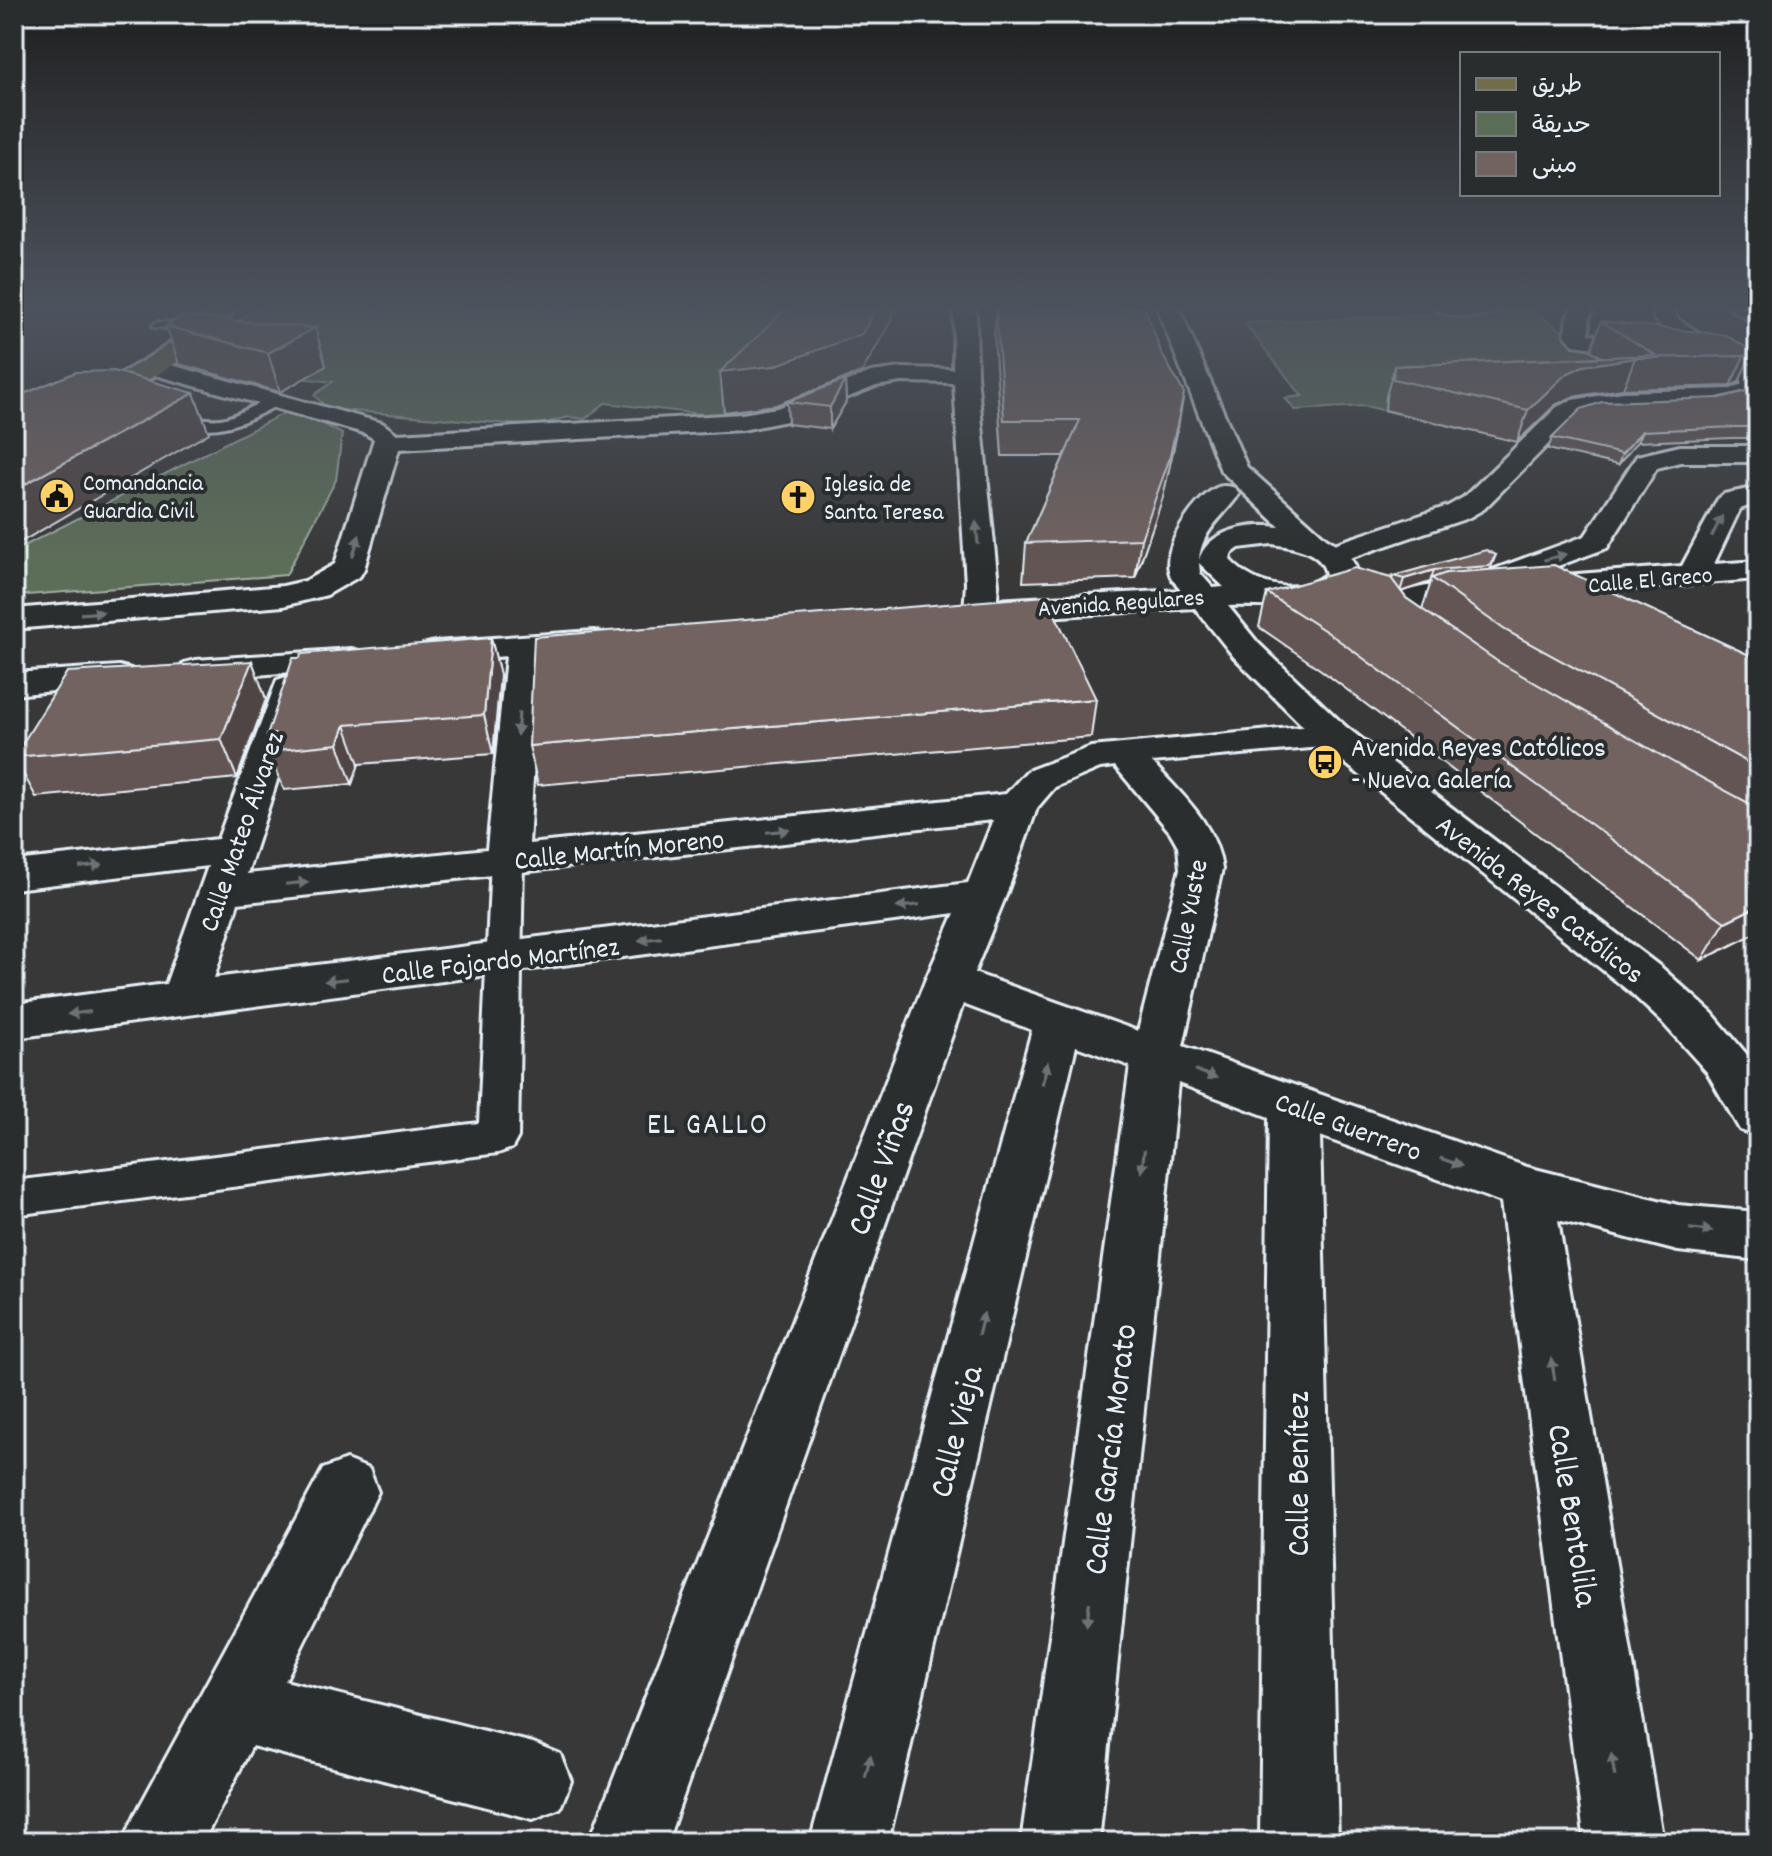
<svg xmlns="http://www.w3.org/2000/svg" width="1772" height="1856" viewBox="0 0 1772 1856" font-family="Dekko,'Playpen Sans Arabic',sans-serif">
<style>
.green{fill:#5d6e58;stroke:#a2b0a8;stroke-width:2}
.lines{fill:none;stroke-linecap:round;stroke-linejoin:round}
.service-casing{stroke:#e8f1f8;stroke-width:6}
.pedestrian-casing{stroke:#e8f1f8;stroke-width:6}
.minor-casing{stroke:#e8f1f8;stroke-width:6}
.secondary-casing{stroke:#e8f1f8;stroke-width:6}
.primary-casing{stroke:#e8f1f8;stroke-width:6}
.service{fill:#2a2d2e;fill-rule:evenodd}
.pedestrian{fill:#2a2d2e;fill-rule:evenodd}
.minor{fill:#2a2d2e;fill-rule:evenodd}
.secondary{fill:#2a2d2e;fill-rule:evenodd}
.primary{fill:#716d4b;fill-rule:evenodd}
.wall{fill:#625553;stroke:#e8f1f8;stroke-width:2;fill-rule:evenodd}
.shaded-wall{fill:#504544;stroke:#e8f1f8;stroke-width:2}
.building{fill:#726361;stroke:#e8f1f8;stroke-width:2}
.oneway{fill:#6c7275}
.labels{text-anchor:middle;stroke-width:8;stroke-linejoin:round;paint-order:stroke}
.far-poi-label{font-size:24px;fill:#e8f1f8;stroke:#2a2d2e;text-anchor:start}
.far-street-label{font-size:24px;fill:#e8f1f8;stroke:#2a2d2e}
.poi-label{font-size:28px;fill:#e8f1f8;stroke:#2a2d2e;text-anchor:start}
.street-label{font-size:28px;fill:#e8f1f8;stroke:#2a2d2e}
.neighbourhood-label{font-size:30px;letter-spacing:2px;fill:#e8f1f8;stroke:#2a2d2e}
.near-street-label{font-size:34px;fill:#e8f1f8;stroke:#2a2d2e}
</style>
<rect width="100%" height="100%" fill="#383838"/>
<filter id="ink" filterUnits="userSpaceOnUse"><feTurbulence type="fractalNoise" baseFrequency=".0125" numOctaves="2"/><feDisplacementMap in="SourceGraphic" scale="16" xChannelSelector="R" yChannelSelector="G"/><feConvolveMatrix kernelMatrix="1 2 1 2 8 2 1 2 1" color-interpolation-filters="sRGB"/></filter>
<g filter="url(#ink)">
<!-- green -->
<g class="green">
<polygon points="258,308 866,308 859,349 799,398 735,418 605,403 585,419 569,417 534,426 328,409 314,395 333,382 170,363"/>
<polygon points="1532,310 1579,342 1732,382 1718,389 1672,391 1676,395 1554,401 1523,424 1509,440 1365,406 1295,410 1285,398 1302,396 1244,323"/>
<polygon points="294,408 342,434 336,480 286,575 14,596 14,551"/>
</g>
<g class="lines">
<defs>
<g id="service">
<polygon points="158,322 196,324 202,327 196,330 154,327 153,325"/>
<path d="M275,397l6,4 -2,3c-31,17 -70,38 -104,14l6,-4c52,14 50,-2 94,-17z"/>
</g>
<polygon id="pedestrian" points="507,850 518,853 523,860 518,1137 512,1148 498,1153 14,1215 14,1181 479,1123 491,860 496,853"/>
<g id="minor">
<polygon points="954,308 976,308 977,376 998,584 996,611 991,618 980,621 969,618 964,611 966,584 954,383 901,382 876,386 792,420 742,430 399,449 364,569 360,576 327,595 283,606 14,629 14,609 283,586 305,581 335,564 374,439 364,433 144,372 140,367 144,362 160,362 382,423 397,434 742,414 777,408 871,372 901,368 953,369"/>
<path d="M1434,308h67c-11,11 -56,11 -67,0z"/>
<polygon points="1572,308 1594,308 1589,317 1589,334 1654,343 1662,345 1665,350 1662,355 1654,357 1574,345 1565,335 1567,317"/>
<path d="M1653,308h22l1,9 5,4 77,49v25c-54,26 -125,-2 -183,22l-91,92 -16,9 -124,42 -11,3 -11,-3 -4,-6 4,-6 126,-42 16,-9 93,-90 15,-7 51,-8 108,-3 11,-5v-4l-77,-49 -11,-12z"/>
<polygon points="1729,308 1758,309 1758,325"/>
<path d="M1680,446h78v16h-78l-23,6 -50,80 -82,30 157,-12 36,-67 6,-5 34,-7v16l-18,6 -26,55 44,-3v18l-324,25 -33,11 -11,-3 -5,-7c16,-23 79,-22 105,-24l-3,-4 5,-7 93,-34 52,-80z"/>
<path d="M524,636l12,3 5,7 -12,198 477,-50 21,-23 64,-24 242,-23 13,3 5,8 -5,8 -13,3 -181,16c29,32 65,63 70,107l-39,177 344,121 151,38 80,7v48l-80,-9 -120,-31 105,622h-78l-84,-640 -181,-66 18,706h-78l9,-725 -91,-34 -79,759h-78l109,-776 -54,-20 -188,796h-78l222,-812 -69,-26 -296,838h-78l336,-861 30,-68 -941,125v-34l152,-20 42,-118 -194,23v-28l204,-22 59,-159 12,-4 12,4 6,7 -60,187 240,-25 20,-203 5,-7zM1115,766l55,66 8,14 2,23 -42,162 -164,-58 32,-78 31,-87 18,-21 45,-19zM993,820l-25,63 -754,95 24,-75z"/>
<polygon points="346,1460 369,1469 378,1492 285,1681 533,1743 560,1754 571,1781 560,1808 533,1819 252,1746 203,1842 123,1842 135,1815 323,1469"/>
</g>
<g id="secondary">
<path d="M1157,308h22l68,159 79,71 19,12 10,15 3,11c-28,40 -88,28 -130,30l30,37 88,84 316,241 50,45 46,55v68l-18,-6 -33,-58 -45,-50 -32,-30 -310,-249 -86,-86 -39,-49 -201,12 -11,-3 -5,-7 5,-7 11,-3 187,-10c-3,-5 -10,-11 -11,-16 -10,-25 24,-75 46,-86 6,-3 13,-2 19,0l4,6c-16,24 -37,35 -40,66 9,-31 52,-37 81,-33l-59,-56zM1272,544c20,3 49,6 54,30 -29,23 -72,12 -96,-14l1,-6 8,-6zM1199,563l25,24 -11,1 -13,-15z"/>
<polygon points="594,631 606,634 611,641 606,648 435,662 423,659 418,652 423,645 435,642"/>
<polygon points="351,649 363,652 368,659 363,666 196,680 184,677 179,670 184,663 196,660"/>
<polygon points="119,666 131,669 136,676 131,683 14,695 14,673"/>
</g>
<path id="primary" d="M213,308h23c-40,54 -111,85 -170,111 -17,8 -34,17 -52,22v-18c71,-31 142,-60 199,-115z"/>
</defs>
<!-- service casing -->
<use href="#service" class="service-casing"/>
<!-- pedestrian casing -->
<use href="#pedestrian" class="pedestrian-casing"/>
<!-- minor casing -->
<use href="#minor" class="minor-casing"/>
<!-- secondary casing -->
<use href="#secondary" class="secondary-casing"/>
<!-- primary casing -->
<use href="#primary" class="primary-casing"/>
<!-- service -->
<use href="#service" class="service"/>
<!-- pedestrian -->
<use href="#pedestrian" class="pedestrian"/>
<!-- minor -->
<use href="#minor" class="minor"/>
<!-- secondary -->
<use href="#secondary" class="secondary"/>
<!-- primary -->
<use href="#primary" class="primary"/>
</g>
<!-- wall -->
<g class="wall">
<polygon points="996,308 1178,428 1163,497 1135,578 1023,582 1026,543 1064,456 1002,456 994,336"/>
<polygon points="1601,321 1752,351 1739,382 1730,386 1623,389 1572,397 1555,405 1517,442 1385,410 1386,397 1394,366 1601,357 1591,350"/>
<polygon points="166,326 315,328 326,366 280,392 179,364"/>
<polygon points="845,380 846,402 830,429 788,424 787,402"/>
<polygon points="1758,388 1758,438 1731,438 1637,442 1618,465 1548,449 1552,438"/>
<path d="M1496,555l-6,15 263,87 5,-10v285l-56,28 -381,-290 -62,-43 8,-34 125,-13 1,-4zM1431,582l-9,27 -16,-11 -5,-7z"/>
<polygon points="491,638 500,675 493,754 359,764 352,784 284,790 268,751 270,744 267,735"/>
<polygon points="252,661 266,699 237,778 36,797 14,757"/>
<polygon points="1096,699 1091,737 538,785 529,746"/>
</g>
<!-- shaded-wall -->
<g class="shaded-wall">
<polygon points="877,308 895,308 890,323 862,372 776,405 724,412 720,372"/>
<polygon points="315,328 326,366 280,392 268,353"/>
<polygon points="1752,351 1739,382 1730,386 1744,356"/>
<polygon points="1635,358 1623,389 1572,397 1555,405 1517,442 1528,410 1566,374 1583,366"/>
<polygon points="845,380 846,402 830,429 830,407"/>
<polygon points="194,393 209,433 14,546 14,490"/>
<polygon points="1184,393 1178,428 1163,497 1135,578 1141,539"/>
<polygon points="1642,431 1637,442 1618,465 1622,454"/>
<polygon points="1434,570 1430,582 1400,592 1404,579"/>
<polygon points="491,638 500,675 493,754 484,715"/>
<polygon points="252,661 266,699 237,778 221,739"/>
<polygon points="345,725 359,764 352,784 338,744"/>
<polygon points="1758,906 1758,932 1702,960 1725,922"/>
</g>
<!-- building -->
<g class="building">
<polygon points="787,308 877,308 862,334 774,366 720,372"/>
<polygon points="996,308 1145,308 1161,352 1184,393 1169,460 1141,539 1026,543 1080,420 1004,420"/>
<polygon points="181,316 315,328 268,353 166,326"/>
<polygon points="1601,321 1726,335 1752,351 1744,356 1635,358 1583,366 1566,374 1528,410 1393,379 1394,366 1655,355"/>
<polygon points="114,371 194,393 14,490 14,398 76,372"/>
<polygon points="845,380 830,407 787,402"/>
<polygon points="1758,388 1758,427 1736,427 1642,431 1622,454 1552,438 1581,409 1602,402 1720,398"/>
<polygon points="1486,550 1496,555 1489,566 1434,570 1404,579 1393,576"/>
<polygon points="1554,565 1758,659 1758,768 1505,630 1432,578 1446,573"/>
<polygon points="1354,568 1391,578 1406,598 1497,661 1685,769 1758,808 1758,906 1725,922 1330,634 1267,593"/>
<polygon points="1046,596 1096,699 529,746 534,637"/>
<polygon points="491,638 484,715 345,725 338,744 268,751 274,734 267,735 293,658 300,658 301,654"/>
<polygon points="252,661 221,739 14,757 67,672"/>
</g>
<!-- one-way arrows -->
<defs><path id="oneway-solid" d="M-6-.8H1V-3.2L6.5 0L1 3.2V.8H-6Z" transform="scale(2)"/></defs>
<g class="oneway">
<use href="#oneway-solid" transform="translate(1717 526) rotate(-63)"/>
<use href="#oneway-solid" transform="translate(977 533) rotate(-95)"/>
<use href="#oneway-solid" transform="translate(356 546) rotate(-73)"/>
<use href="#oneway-solid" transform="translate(1555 557) rotate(-16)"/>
<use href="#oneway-solid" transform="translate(92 613) rotate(-4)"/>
<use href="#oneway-solid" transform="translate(518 724) rotate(95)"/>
<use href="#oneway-solid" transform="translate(778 831) rotate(-6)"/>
<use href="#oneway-solid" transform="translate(91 866) rotate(-7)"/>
<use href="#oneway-solid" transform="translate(297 883) rotate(-6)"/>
<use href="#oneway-solid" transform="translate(908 906) rotate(173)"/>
<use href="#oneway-solid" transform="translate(650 939) rotate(173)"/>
<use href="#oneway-solid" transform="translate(336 980) rotate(173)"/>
<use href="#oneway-solid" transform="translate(79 1013) rotate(173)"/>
<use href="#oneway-solid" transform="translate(1045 1073) rotate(-76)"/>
<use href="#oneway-solid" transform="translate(1206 1074) rotate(20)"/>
<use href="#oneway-solid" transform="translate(1143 1161) rotate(97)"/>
<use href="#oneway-solid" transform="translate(1451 1162) rotate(20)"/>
<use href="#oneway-solid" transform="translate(1701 1230) rotate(6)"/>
<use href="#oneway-solid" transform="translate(981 1324) rotate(-76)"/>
<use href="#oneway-solid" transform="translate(1553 1369) rotate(-99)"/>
<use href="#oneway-solid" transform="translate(1088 1614) rotate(97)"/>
<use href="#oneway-solid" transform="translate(1613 1765) rotate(-99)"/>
<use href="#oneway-solid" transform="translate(868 1766) rotate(-76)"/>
</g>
</g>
<!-- sky -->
<linearGradient id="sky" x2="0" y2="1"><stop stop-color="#1f1f1f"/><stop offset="0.54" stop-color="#4d535e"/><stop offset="1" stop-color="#4d535e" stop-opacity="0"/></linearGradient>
<rect width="1772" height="568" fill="url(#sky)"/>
<!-- icons -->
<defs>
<symbol id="civic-disc" viewBox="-11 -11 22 22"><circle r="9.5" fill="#ffd166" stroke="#2a2d2e"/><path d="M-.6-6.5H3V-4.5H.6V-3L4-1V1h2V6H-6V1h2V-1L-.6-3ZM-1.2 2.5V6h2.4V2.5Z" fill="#111"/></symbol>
<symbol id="church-disc" viewBox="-11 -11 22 22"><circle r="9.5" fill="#ffd166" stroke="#2a2d2e"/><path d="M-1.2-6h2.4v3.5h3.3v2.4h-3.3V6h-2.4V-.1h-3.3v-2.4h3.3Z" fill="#111"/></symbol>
<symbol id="bus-disc" viewBox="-11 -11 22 22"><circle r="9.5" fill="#ffd166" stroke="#2a2d2e"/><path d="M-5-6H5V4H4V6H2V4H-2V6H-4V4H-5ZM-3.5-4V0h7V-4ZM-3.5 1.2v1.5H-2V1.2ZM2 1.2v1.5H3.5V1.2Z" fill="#111"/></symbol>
</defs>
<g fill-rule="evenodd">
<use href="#civic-disc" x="37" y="476" width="40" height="40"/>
<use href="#church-disc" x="778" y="477" width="40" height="40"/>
<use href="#bus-disc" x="1305" y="742" width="40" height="40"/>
</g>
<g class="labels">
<!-- far-poi labels -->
<g class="far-poi-label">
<text x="83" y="490">Comandancia<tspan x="83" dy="28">Guardia Civil</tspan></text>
<text x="824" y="491">Iglesia de<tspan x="824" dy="28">Santa Teresa</tspan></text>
</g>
<!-- far-street labels -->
<g class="far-street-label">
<text transform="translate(1650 579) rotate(-5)" y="8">Calle El Greco</text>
<text transform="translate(1121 602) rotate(-4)" y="8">Avenida Regulares</text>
</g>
<!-- poi labels -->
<g class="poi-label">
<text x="1351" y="756">Avenida Reyes Católicos<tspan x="1351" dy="32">- Nueva Galería</tspan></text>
</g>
<!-- street labels -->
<g class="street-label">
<text transform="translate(240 831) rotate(-71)" y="10">Calle Mateo Álvarez</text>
<text transform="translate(619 848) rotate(-6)" y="10">Calle Martín Moreno</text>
<text transform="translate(1541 898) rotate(38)" y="10">Avenida Reyes Católicos</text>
<text transform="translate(1186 916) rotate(-79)" y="10">Calle Yuste</text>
<text transform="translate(500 959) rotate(-7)" y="10">Calle Fajardo Martínez</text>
<text transform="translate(1349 1125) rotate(20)" y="10">Calle Guerrero</text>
</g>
<!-- neighbourhood labels -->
<g class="neighbourhood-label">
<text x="708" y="1133">EL GALLO</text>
</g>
<!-- near-street labels -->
<g class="near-street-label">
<text transform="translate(879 1167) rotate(-70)" y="12">Calle Viñas</text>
<text transform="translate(954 1431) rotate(-76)" y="12">Calle Vieja</text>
<text transform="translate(1108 1449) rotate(-83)" y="12">Calle García Morato</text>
<text transform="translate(1296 1474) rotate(-90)" y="12">Calle Benítez</text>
<text transform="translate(1575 1515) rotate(81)" y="12">Calle Bentolila</text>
</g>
</g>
<!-- margin -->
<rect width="1772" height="1856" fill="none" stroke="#2a2d2e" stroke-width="48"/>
<rect x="24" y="24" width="1724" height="1808" fill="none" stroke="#e8f1f8" stroke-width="3" filter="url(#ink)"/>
<!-- legend -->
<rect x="1460" y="52" width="260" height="144" fill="#2a2d2e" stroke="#767b7f" stroke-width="2"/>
<rect x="1476" y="78" width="40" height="12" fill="#716d4b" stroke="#767b7f" stroke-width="2"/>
<text x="1532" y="92" font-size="24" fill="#e8f1f8">طريق</text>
<rect x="1476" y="112" width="40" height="24" fill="#5d6e58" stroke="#767b7f" stroke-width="2"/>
<text x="1532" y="132" font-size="24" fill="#e8f1f8">حديقة</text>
<rect x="1476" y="152" width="40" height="24" fill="#726361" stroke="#767b7f" stroke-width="2"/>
<text x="1532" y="172" font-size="24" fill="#e8f1f8">مبنى</text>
</svg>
